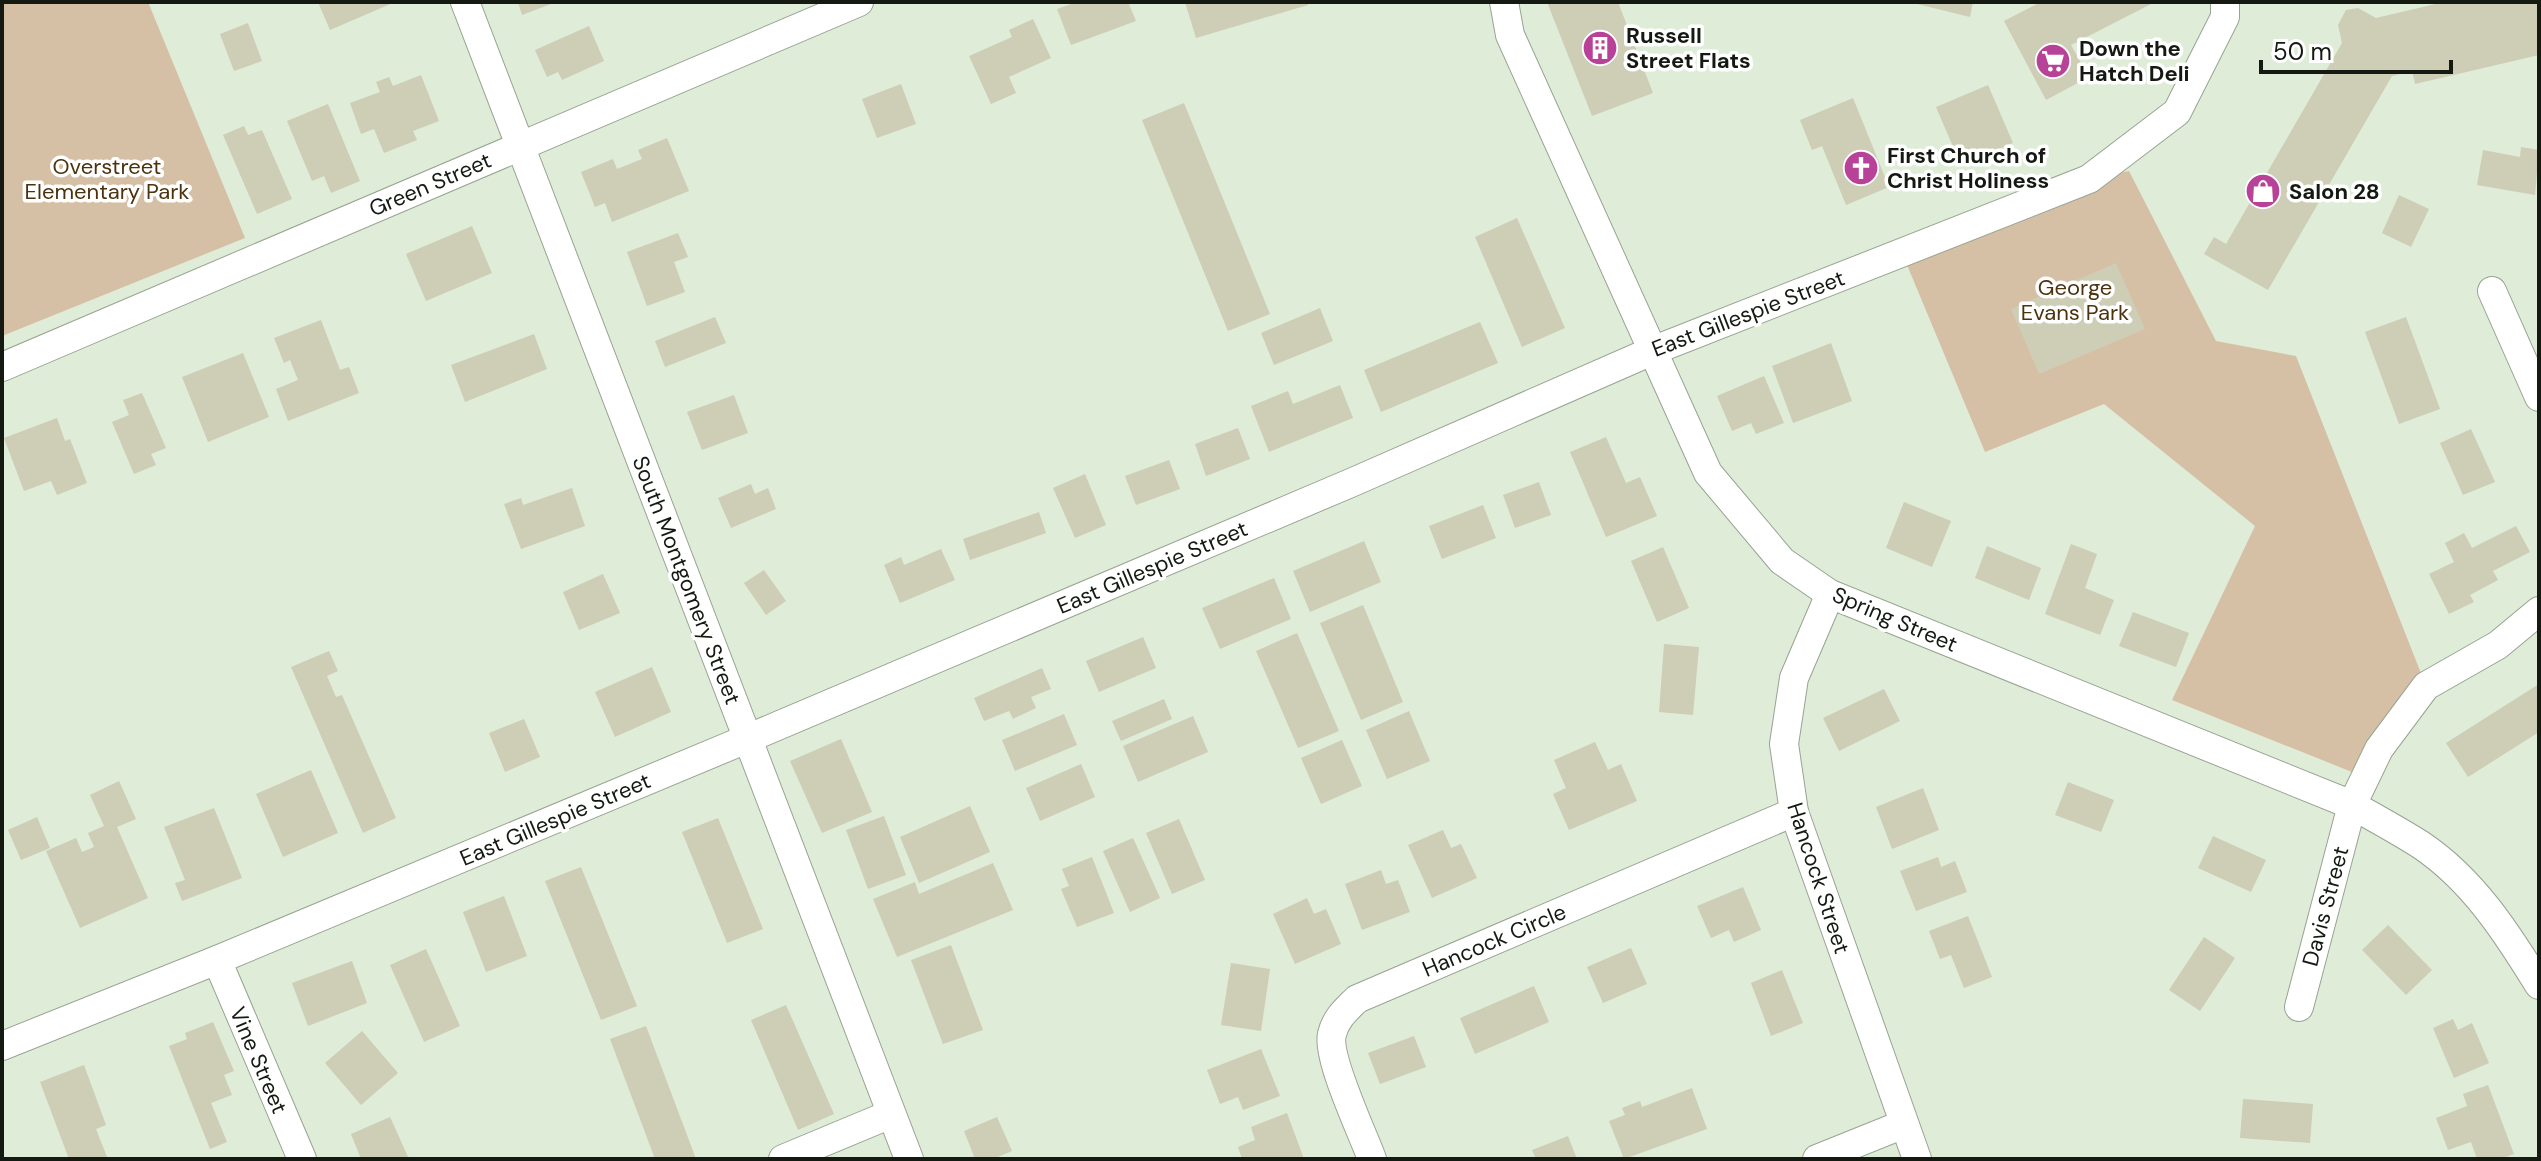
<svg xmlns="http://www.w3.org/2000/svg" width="2541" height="1161" viewBox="0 0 2541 1161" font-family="'DM Sans',sans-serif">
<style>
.green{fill:#d6c0a5}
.building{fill:#cecdb6}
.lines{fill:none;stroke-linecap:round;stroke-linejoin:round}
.minor-casing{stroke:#98a492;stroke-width:30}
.minor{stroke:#fff;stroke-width:28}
.labels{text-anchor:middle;stroke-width:7;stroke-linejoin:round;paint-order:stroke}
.poi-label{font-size:22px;font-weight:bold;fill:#141912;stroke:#fff;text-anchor:start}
.park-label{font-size:22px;fill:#4c330d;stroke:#fff}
.street-label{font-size:22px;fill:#141912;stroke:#fff}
</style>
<rect width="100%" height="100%" fill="#deecd8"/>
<!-- green -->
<g class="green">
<polygon points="2,2 148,2 245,238 2,336"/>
<polygon points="2129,171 2216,341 2296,356 2426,686 2367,778 2172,700 2255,526 2104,404 1985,452 1902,253 2089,179"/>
</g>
<!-- building -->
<g class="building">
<polygon points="318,2 395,2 330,30"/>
<polygon points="518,2 556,2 522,15"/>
<polygon points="1077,2 1128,2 1136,21 1071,45 1057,9"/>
<polygon points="1185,2 1307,2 1308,5 1196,38"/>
<polygon points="1547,2 1618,2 1653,93 1592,116"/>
<polygon points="1909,2 1973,2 1970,17"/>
<polygon points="2041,2 2155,2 2071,45 2089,77 2046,100 2004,21"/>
<polygon points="2444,2 2539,2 2539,55 2415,84 2412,71 2392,76 2268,290 2204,254 2214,237 2226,244 2342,43 2338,25 2346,10 2358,8 2376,18"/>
<polygon points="1033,19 1051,58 1009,77 1016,93 991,104 969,56 1012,37 1009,30"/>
<polygon points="248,23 262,61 234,71 220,34"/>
<polygon points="589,26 604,61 562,80 558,72 547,77 535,50"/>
<polygon points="421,75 439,121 413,131 417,140 384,153 374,129 361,134 350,103 380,92 376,82 389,77 393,86"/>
<polygon points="901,84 916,124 877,138 862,99"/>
<polygon points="1988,85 2013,143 1961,165 1936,107"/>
<polygon points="1853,98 1889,187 1846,205 1822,146 1812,150 1800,120"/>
<polygon points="1184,103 1270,314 1228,331 1142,120"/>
<polygon points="328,104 360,181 331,193 324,176 312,181 287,121"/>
<polygon points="244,126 248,135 262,130 292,199 257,214 223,135"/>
<polygon points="667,138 689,191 612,222 605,203 595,207 581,172 613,159 617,169 642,159 638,150"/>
<polygon points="2521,147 2539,150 2535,195 2477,185 2483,150 2520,157"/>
<polygon points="2399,195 2429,209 2411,247 2382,233"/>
<polygon points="1517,218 1565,328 1522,347 1475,237"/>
<polygon points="472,226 492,273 426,301 406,254"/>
<polygon points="678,233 688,257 674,262 685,292 647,306 627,252"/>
<polygon points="2116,263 2145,329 2039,374 2011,309"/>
<polygon points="1320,308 1333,341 1274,365 1261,333"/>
<polygon points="715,317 726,343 665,367 655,341"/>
<polygon points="2406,317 2440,409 2399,424 2365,332"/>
<polygon points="321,320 340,370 349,367 359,393 288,421 276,389 298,380 290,360 284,363 274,338"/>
<polygon points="1480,322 1498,363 1381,412 1364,370"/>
<polygon points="534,334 547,369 465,402 451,365"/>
<polygon points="1831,343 1852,401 1793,423 1772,366"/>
<polygon points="243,353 269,417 208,442 182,377"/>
<polygon points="1764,376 1784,423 1756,434 1751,423 1732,431 1717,396"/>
<polygon points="1340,385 1353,418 1269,452 1251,406 1288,391 1293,404"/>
<polygon points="142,393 166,448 151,454 156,465 134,474 112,422 129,415 123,400"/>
<polygon points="734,395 748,433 702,450 687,412"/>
<polygon points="57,418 65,441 70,439 87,483 57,495 51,481 24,491 4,438"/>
<polygon points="1238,428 1250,459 1206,476 1195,444"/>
<polygon points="2471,429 2495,482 2463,495 2440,443"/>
<polygon points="1606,437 1626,483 1640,477 1657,516 1606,537 1570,452"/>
<polygon points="1169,460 1180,489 1136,505 1125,476"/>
<polygon points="1085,474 1106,525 1075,538 1053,488"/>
<polygon points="1539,482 1551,515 1515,528 1503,495"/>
<polygon points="751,484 755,494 768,488 776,509 731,528 718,498"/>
<polygon points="572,488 585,526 521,549 504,504 521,498 523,505"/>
<polygon points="1904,502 1951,521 1932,567 1886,548"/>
<polygon points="1483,505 1496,538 1442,559 1429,526"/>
<polygon points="1039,512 1046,533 970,560 963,539"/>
<polygon points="2516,526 2530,552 2493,571 2498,580 2470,595 2474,602 2449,614 2429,574 2454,562 2445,543 2464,533 2472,548"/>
<polygon points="1364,541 1381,582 1310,612 1293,571"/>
<polygon points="2071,544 2097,554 2085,588 2114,600 2100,635 2045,614"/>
<polygon points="1987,546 2041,568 2029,600 1975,578"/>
<polygon points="1663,547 1689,608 1657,622 1631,561"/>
<polygon points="941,549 955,580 900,603 884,565 901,557 904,565"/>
<polygon points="764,570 786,601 766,615 744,583"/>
<polygon points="603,574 620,613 579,630 563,592"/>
<polygon points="1274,578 1291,619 1220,649 1202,608"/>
<polygon points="1363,605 1403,702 1361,720 1320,623"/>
<polygon points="2133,612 2189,633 2176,667 2119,646"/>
<polygon points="1297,633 1339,731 1298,748 1256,651"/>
<polygon points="1143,637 1156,668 1099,692 1086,661"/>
<polygon points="1664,644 1699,647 1693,715 1659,712"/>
<polygon points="329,651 338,671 327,676 336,697 342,695 396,818 363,833 291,667"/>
<polygon points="652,667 671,712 615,737 595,692"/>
<polygon points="1042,668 1051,689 1031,697 1036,708 1013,719 1009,711 984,721 974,698"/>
<polygon points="2539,684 2539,732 2468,777 2446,743"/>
<polygon points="1884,689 1900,721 1839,751 1823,718"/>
<polygon points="1164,699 1172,719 1121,741 1112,721"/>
<polygon points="1409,711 1430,761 1387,779 1366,730"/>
<polygon points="1064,714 1077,745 1015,771 1002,740"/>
<polygon points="1193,716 1208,752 1138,782 1123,746"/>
<polygon points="524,719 540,757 505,772 489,733"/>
<polygon points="841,739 872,812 822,833 790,761"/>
<polygon points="1342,740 1362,786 1321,804 1301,758"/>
<polygon points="1595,742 1608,770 1621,764 1637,801 1569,830 1553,794 1566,788 1554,760"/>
<polygon points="1081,764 1095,797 1040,821 1026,788"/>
<polygon points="311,770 338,833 283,857 256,794"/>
<polygon points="119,781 136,819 117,827 148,898 80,928 46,851 76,838 82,852 94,847 88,833 104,826 90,795"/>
<polygon points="2068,782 2114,800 2101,832 2055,815"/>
<polygon points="1923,788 1939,830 1892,849 1876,807"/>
<polygon points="970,806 990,852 919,883 900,837"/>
<polygon points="214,808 242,878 182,901 175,883 185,880 164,827"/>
<polygon points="884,816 906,875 868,889 846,830"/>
<polygon points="37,817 50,848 21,860 8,830"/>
<polygon points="718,818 763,929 727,943 682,832"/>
<polygon points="1179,819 1205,880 1172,894 1146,833"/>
<polygon points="1443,830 1451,848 1461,844 1477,878 1432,898 1408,845"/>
<polygon points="2213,836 2266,860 2251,892 2198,868"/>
<polygon points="1133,838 1160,898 1130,912 1103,851"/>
<polygon points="1092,857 1114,913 1077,927 1061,889 1069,886 1062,869"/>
<polygon points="1938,857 1941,867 1955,861 1967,892 1916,911 1900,871"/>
<polygon points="993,863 1013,910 897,957 873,899 915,882 919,894"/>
<polygon points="581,867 637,1006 601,1020 545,881"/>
<polygon points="1381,870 1386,884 1398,880 1410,912 1362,930 1345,884"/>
<polygon points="1743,887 1761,930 1734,942 1729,930 1711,938 1697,906"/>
<polygon points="504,896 527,956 486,972 463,912"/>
<polygon points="1307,898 1314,914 1326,909 1341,944 1295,964 1273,914"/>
<polygon points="1968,916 1992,977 1964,988 1951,955 1940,959 1929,931"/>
<polygon points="2388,925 2432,970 2406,995 2362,950"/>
<polygon points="2204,937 2235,958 2200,1011 2169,990"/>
<polygon points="951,945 983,1030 943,1044 911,960"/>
<polygon points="1631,948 1647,984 1603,1003 1587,967"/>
<polygon points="426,949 460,1026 424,1042 390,965"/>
<polygon points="352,961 367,1003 308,1026 292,983"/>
<polygon points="1231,963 1270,969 1261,1031 1221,1025"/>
<polygon points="1782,970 1803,1023 1771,1036 1751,983"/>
<polygon points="1534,986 1549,1022 1475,1054 1460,1018"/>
<polygon points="786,1005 834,1114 798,1130 751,1020"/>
<polygon points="2453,1019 2458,1030 2472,1023 2489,1063 2454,1078 2433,1028"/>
<polygon points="213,1022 234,1071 224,1075 232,1095 211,1103 227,1142 210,1149 169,1046 187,1039 185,1033"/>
<polygon points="646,1026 696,1159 655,1159 610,1039"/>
<polygon points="362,1031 398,1073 361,1105 325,1063"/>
<polygon points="1414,1036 1426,1067 1380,1084 1368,1053"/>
<polygon points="1261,1049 1280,1096 1243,1110 1238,1097 1220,1104 1207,1070"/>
<polygon points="84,1065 106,1125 96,1129 107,1157 102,1159 69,1159 40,1082"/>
<polygon points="2488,1085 2514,1154 2501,1159 2477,1159 2471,1142 2448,1150 2436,1118 2467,1106 2463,1094"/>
<polygon points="1692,1088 1707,1129 1624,1159 1609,1121 1625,1115 1622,1108 1640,1101 1642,1107"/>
<polygon points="2243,1099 2313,1104 2310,1143 2240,1138"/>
<polygon points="1287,1113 1304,1159 1242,1159 1238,1147 1255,1140 1251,1127"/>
<polygon points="390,1117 409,1159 361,1159 351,1134"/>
<polygon points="997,1117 1012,1151 993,1159 975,1159 964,1131"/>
<polygon points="1568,1136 1577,1159 1536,1159 1532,1150"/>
</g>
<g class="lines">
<defs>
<g id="minor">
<polyline points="465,2 909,1159"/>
<path d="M1504,2l6,33 198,438 74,88 48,33 522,211c23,13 47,26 69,40 52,35 86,88 118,140"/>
<polyline points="2492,291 2539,397"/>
<polyline points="2,367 859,2"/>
<polyline points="1830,594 1794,678 1784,744 1794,812 1917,1159"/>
<polyline points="217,960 302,1159"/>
<polyline points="2299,1007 2352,805 2379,749 2426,686 2498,645 2539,611"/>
<polyline points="2,1046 217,960 749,738 1353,482 1652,351 2089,179 2177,112 2225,17 2225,2"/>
<polyline points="783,1159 891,1114"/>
<path d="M1372,1159c-9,-25 -46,-102 -40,-125 4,-16 14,-24 25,-35l437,-187"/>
<polyline points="1817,1159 1904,1124"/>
</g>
</defs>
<!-- minor casing -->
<use href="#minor" class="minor-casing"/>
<!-- minor -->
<use href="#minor" class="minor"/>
</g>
<!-- icons -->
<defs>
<symbol id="building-disc" viewBox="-11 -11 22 22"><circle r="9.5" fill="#b84298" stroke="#fff"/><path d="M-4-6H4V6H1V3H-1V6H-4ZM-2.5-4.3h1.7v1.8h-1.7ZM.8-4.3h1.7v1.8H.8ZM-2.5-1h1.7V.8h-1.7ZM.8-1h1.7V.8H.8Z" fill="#fff"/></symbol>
<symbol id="supermarket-disc" viewBox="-11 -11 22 22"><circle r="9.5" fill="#b84298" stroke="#fff"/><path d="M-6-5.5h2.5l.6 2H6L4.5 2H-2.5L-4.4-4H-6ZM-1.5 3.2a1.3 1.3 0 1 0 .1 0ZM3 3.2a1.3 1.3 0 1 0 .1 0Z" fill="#fff"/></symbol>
<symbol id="church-disc" viewBox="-11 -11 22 22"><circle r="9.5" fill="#b84298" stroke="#fff"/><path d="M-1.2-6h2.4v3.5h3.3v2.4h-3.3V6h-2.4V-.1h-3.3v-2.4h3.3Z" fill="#fff"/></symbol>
<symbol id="shop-disc" viewBox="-11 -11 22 22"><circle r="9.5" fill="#b84298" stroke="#fff"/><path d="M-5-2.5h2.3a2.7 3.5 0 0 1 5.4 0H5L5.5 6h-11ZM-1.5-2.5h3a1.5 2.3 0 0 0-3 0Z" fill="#fff"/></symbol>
</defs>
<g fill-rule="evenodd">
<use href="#building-disc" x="1580" y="28" width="40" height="40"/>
<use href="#supermarket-disc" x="2033" y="41" width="40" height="40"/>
<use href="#church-disc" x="1841" y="148" width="40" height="40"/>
<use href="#shop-disc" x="2243" y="171" width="40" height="40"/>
</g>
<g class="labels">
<!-- poi labels -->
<g class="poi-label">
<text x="1626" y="43">Russell<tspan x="1626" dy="25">Street Flats</tspan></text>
<text x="2079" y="56">Down the<tspan x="2079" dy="25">Hatch Deli</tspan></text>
<text x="1887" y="163">First Church of<tspan x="1887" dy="25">Christ Holiness</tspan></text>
<text x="2289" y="199">Salon 28</text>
</g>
<!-- park labels -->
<g class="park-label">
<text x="107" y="174">Overstreet<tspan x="107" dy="25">Elementary Park</tspan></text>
<text x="2075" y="295">George<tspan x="2075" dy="25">Evans Park</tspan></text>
</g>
<!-- street labels -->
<g class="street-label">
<text transform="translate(430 184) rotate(-23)" y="8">Green Street</text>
<text transform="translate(1748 313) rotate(-21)" y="8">East Gillespie Street</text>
<text transform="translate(1152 567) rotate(-23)" y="8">East Gillespie Street</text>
<text transform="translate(687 580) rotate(69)" y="8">South Montgomery Street</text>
<text transform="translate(1895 619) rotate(23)" y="8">Spring Street</text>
<text transform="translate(555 819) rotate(-23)" y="8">East Gillespie Street</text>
<text transform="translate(1819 878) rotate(72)" y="8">Hancock Street</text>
<text transform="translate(2325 906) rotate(-75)" y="8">Davis Street</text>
<text transform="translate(1494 940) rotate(-23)" y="8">Hancock Circle</text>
<text transform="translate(259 1060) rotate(67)" y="8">Vine Street</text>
</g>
</g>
<!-- border -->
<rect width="2541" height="1161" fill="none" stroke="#141912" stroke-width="8"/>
<!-- scale -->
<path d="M2261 60v12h190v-12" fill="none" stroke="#141912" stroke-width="4"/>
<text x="2273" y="60" font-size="24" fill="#141912" stroke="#ffffff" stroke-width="6" paint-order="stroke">50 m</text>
</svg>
